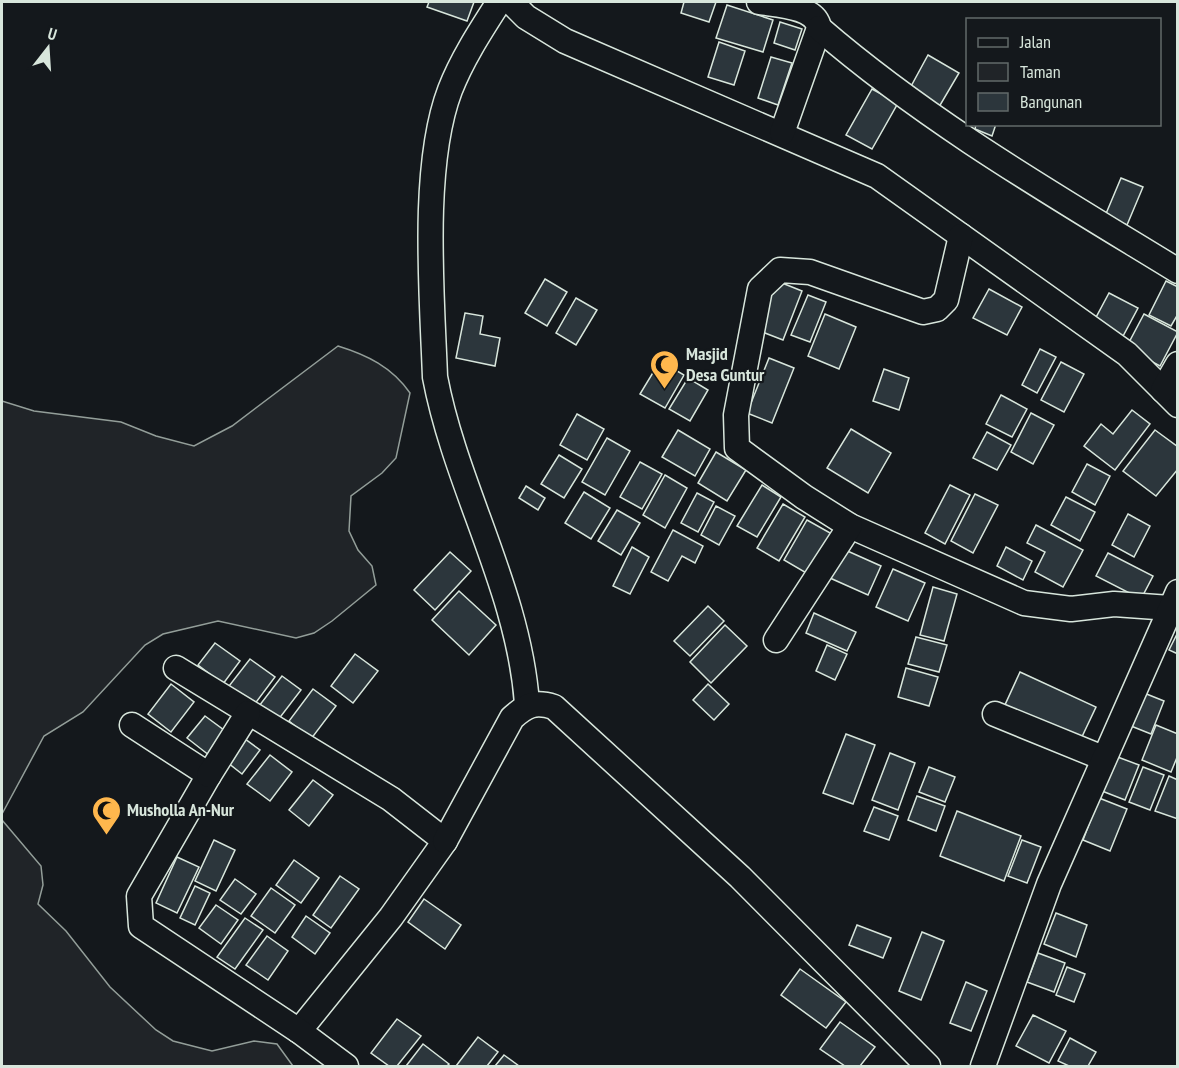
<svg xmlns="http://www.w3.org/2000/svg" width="1179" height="1068" viewBox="0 0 1179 1068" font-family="'PT Sans Narrow',sans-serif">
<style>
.green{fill:#202428;stroke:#939e99;stroke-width:1.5}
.building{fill:#2c363c;stroke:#d8e6dc;stroke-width:1.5}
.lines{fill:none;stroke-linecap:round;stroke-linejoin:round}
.minor-casing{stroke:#d8e6dc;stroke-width:27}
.minor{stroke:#14181c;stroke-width:24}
.labels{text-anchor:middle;stroke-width:4.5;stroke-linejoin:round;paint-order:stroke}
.poi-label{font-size:18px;font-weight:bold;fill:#d8e6dc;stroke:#14181c;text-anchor:start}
</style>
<rect width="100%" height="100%" fill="#14181c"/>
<!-- green -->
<g class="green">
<path d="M338,346c29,9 54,21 72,47l-14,65 -14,15 -31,23 -2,35 9,19 14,16 4,19 -44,36 -18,12 -18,5 -78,-17 -55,13 -18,11 -62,67 -39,24 -42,78v-413l32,10 87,11 35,14 38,10 38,-20z"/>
<polygon points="2,820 41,866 43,885 38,904 66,931 110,987 156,1030 173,1041 212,1051 254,1041 277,1044 293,1066 2,1066"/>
</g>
<!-- building -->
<g class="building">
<polygon points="429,2 474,2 467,21 427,7"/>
<polygon points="684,2 716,2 709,22 681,13"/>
<polygon points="727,5 773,20 763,52 716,38"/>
<polygon points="780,22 802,29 795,50 774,43"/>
<polygon points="719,42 745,51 734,85 708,77"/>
<polygon points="928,55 959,73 939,107 909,90"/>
<polygon points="771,57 792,63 778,105 758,98"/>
<polygon points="872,89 898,103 872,149 846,135"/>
<polygon points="976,124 996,124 992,136 975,129"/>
<polygon points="1121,178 1143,187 1127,225 1105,216"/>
<polygon points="545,279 567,292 547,326 525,313"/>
<polygon points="777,281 802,291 783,340 757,330"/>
<polygon points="1166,281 1178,287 1178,314 1171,326 1149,315"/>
<polygon points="989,289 1022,307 1007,335 973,318"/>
<polygon points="1109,293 1138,308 1122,338 1093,323"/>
<polygon points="808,295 826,302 810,342 791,335"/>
<polygon points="576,298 597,310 576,345 556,333"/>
<polygon points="465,313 483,316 480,334 500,338 495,366 456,358"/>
<polygon points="825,314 856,327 839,369 808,356"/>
<polygon points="1144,314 1178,332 1160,366 1126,348"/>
<polygon points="1040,349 1056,357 1037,393 1022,385"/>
<polygon points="769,358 794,368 772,423 747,413"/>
<polygon points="660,361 684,375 665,408 640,394"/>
<polygon points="1061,362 1084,374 1064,412 1041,400"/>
<polygon points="884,369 909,378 899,410 873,401"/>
<polygon points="688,378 708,390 690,421 669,409"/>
<polygon points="1001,395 1027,409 1012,437 986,424"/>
<polygon points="1132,410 1150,424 1115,470 1084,446 1101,424 1113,434"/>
<polygon points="1031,413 1054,425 1033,464 1011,452"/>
<polygon points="577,414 604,429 587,460 560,445"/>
<polygon points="851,429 891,453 868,493 827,468"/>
<polygon points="678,430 710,449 695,476 662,457"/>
<polygon points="1155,430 1178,447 1178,469 1156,496 1123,471"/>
<polygon points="987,432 1011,445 997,470 973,458"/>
<polygon points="607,438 630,451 605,495 582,482"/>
<polygon points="716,452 746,470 727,501 698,483"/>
<polygon points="559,455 582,469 564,498 541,484"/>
<polygon points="640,462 662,474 642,509 620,497"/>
<polygon points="1087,464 1110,476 1095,505 1072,492"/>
<polygon points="665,475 687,488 665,528 643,515"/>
<polygon points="762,485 781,497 757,537 737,526"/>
<polygon points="950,485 970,495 945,544 925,533"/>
<polygon points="526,486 545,498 538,510 519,498"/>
<polygon points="584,492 610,508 591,539 565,523"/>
<polygon points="697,493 714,502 698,532 681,523"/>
<polygon points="975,494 998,505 973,553 951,541"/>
<polygon points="1066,497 1095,512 1080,541 1051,525"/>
<polygon points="783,504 805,517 779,561 757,548"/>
<polygon points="716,506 735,516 719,545 701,535"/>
<polygon points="617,510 640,523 621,555 598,541"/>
<polygon points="1128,514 1150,526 1134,557 1112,545"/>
<polygon points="807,520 832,534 808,574 784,560"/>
<polygon points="1036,525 1083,550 1063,587 1035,572 1045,552 1027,543"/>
<polygon points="673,530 703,546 695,563 682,556 668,581 651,572"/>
<polygon points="632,547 649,557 630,594 613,586"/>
<polygon points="1006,547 1032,561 1023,580 997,566"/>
<polygon points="843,549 881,566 868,595 830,578"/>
<polygon points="450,552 471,571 435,610 414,590"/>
<polygon points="1108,553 1153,576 1141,599 1096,576"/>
<polygon points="893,569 925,583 908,621 876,607"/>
<polygon points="933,587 957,594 944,641 920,635"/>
<polygon points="459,591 496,625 469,655 432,620"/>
<polygon points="708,606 724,621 690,656 674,641"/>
<polygon points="814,613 856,632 847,651 806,633"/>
<polygon points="725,625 747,646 711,683 690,662"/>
<polygon points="1178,632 1178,654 1169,650"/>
<polygon points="916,637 947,645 939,672 908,664"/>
<polygon points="215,643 240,661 223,684 198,665"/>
<polygon points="827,645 847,654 835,680 816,671"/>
<polygon points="355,654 378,671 353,703 331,686"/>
<polygon points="250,659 275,677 254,705 229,686"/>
<polygon points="906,668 938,677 929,706 898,697"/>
<polygon points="1020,672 1096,707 1079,743 1004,707"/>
<polygon points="282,676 301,690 278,720 259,706"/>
<polygon points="171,684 194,702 171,732 148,714"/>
<polygon points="708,684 729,704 714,720 693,700"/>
<polygon points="313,689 336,706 311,739 289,721"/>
<polygon points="1139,691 1164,701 1151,734 1126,724"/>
<polygon points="205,716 232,736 214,759 187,738"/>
<polygon points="1156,725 1178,734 1178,755 1171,772 1142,760"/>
<polygon points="846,734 875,745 853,804 823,793"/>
<polygon points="241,736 260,750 242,774 223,759"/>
<polygon points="890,753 915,763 898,810 872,800"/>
<polygon points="270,755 292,772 270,801 247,784"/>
<polygon points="1115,756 1139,765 1125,800 1102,791"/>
<polygon points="929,767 955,777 945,802 919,792"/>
<polygon points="1143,767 1164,775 1150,810 1129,802"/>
<polygon points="1169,776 1178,780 1178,819 1155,811"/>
<polygon points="313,780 333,795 309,826 289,810"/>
<polygon points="917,796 945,806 936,831 908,820"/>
<polygon points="1099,798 1127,809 1110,851 1083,840"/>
<polygon points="874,807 898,816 889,840 864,831"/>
<polygon points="957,811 1021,836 1004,881 940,856"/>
<polygon points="214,840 235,850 216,891 195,881"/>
<polygon points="1022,840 1041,847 1027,883 1008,876"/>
<polygon points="177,857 199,867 177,913 156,903"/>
<polygon points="294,860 319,878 301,903 276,885"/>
<polygon points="340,876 359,889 331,928 313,915"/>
<polygon points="235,879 256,894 241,914 220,900"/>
<polygon points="195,886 210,893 195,925 180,918"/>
<polygon points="271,888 295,905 275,933 251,916"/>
<polygon points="424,899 461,925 445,949 408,922"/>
<polygon points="216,905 238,920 221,944 199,928"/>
<polygon points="1056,913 1087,925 1076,957 1044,944"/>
<polygon points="306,916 330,933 315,954 292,937"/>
<polygon points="245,918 263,930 235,969 217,957"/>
<polygon points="857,925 891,938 883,958 849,945"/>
<polygon points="922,932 944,941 921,1000 899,991"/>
<polygon points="267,936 288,951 268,980 246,965"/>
<polygon points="1038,953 1065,963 1054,992 1027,982"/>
<polygon points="1067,967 1085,974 1074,1002 1056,995"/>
<polygon points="800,969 846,1002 826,1028 781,995"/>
<polygon points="966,982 987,991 971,1031 950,1023"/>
<polygon points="1033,1015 1066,1031 1049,1063 1016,1046"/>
<polygon points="397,1019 421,1036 397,1066 389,1066 371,1053"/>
<polygon points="840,1022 875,1047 860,1066 845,1066 820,1049"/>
<polygon points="478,1037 498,1052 487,1066 456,1066"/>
<polygon points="1070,1038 1096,1052 1088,1066 1069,1066 1058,1061"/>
<polygon points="423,1044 449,1064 447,1066 406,1066"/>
<polygon points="504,1055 519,1066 495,1066"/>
</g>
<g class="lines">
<defs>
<g id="minor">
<path d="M499,2c-18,28 -37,57 -49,88 -29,76 -18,205 -15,287 21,111 84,213 92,327"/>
<polyline points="511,2 526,17 565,41 877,176 1127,354 1178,405"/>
<path d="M759,2c19,3 57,4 60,26l-37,105"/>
<path d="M819,28c110,95 235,167 359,243"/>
<polyline points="961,236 946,300 937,309 923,312 810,272 780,270 760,289 736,415 737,448 804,497 850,526 1024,603 1071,609 1114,604 1170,608"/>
<polyline points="1163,390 1178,364"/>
<polyline points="776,640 850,526"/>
<polyline points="176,668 391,799 445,841 391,917 299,1031"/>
<polyline points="995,714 1103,758"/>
<polyline points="132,725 209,775 139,896 141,926 299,1031 346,1066"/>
<polyline points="209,775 248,713"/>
<path d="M445,841l67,-123c14,-13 23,-17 42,-11l186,170 188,189"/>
<polyline points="983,1066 1049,884 1178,592"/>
</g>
</defs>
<!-- minor casing -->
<use href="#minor" class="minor-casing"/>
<!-- minor -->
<use href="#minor" class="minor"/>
</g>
<!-- icons -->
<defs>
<symbol id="mosque-pin" viewBox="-11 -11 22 30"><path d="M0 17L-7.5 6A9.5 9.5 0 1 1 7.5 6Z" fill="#ffb74d" stroke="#14181c"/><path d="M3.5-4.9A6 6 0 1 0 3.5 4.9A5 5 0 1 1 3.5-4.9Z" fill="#111"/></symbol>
</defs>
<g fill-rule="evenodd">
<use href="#mosque-pin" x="648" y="348" width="33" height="45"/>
<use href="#mosque-pin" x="90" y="794" width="33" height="45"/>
</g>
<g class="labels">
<!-- poi labels -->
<g class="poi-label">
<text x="686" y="360">Masjid<tspan x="686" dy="21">Desa Guntur</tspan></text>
<text x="127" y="816">Musholla An-Nur</text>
</g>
</g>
<!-- border -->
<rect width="1179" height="1068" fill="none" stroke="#d8e6dc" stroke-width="6"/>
<!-- legend -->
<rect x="966" y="18" width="195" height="108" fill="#14181c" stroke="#626a69" stroke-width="1.5"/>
<rect x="978" y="38" width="30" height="9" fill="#14181c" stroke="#626a69" stroke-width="1.5"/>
<text x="1020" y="48" font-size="18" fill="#d8e6dc">Jalan</text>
<rect x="978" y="63" width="30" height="18" fill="#202428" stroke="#626a69" stroke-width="1.5"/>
<text x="1020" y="78" font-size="18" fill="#d8e6dc">Taman</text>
<rect x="978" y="93" width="30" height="18" fill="#2c363c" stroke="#626a69" stroke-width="1.5"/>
<text x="1020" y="108" font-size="18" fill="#d8e6dc">Bangunan</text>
<!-- north arrow -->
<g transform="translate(48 48) rotate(17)" stroke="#14181c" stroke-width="4.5" paint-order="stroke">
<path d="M0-4.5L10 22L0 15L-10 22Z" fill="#d8e6dc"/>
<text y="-9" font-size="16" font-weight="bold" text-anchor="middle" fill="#d8e6dc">U</text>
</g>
</svg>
